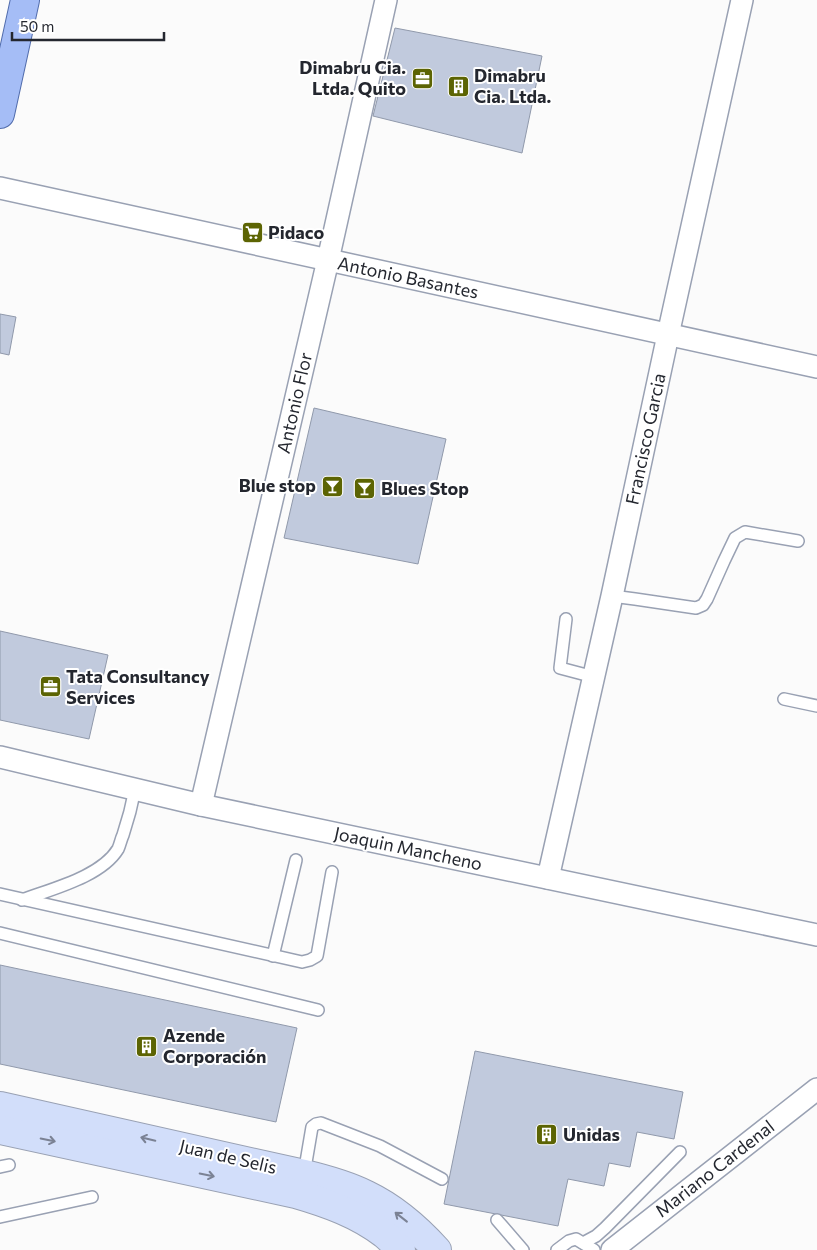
<svg xmlns="http://www.w3.org/2000/svg" width="817" height="1250" viewBox="0 0 817 1250" font-family="Commissioner,sans-serif">
<style>
.building{fill:#c1cadd;stroke:#9099ab}
.lines{fill:none;stroke-linecap:round;stroke-linejoin:round}
.lane-casing{stroke:#99a1b3;stroke-width:14}
.street-casing{stroke:#99a1b3;stroke-width:24}
.secondary-casing{stroke:#99a1b3;stroke-width:30}
.primary-casing{stroke:#516cac;stroke-width:30}
.lane{stroke:#fff;stroke-width:11}
.street{stroke:#fff;stroke-width:21}
.secondary{stroke:#d2defa;stroke-width:28}
.primary{stroke:#a5bdf6;stroke-width:28}
.oneway{stroke:#7b8294}
.labels{text-anchor:middle;stroke-width:4;stroke-linejoin:round;paint-order:stroke}
.poi-label{font-size:18px;font-weight:bold;fill:#24272f;stroke:#fff;text-anchor:start}
.street-label{font-size:18px;fill:#24272f;stroke:#fff}
</style>
<rect width="100%" height="100%" fill="#fbfbfb"/>
<!-- building -->
<g class="building">
<polygon points="395,28 542,56 522,153 373,116"/>
<polygon points="0,314 16,317 9,355 0,353"/>
<polygon points="314,408 446,439 418,564 284,538"/>
<polygon points="0,631 108,655 89,739 0,720"/>
<polygon points="0,965 297,1028 276,1122 0,1064"/>
<polygon points="475,1051 683,1092 674,1139 637,1132 630,1167 609,1163 604,1186 568,1179 558,1226 444,1204"/>
</g>
<g class="lines">
<defs>
<g id="lane">
<polyline points="612,596 635,599 696,608 703,605 707,599 724,561 735,538 745,532 798,541"/>
<polyline points="566,619 560,668 594,677"/>
<polyline points="784,699 817,706"/>
<polyline points="0,894 302,962 310,960 317,956 332,872"/>
<path d="M22,900c29,-11 79,-23 96,-51 2,-4 3,-10 5,-14 5,-15 9,-30 12,-46"/>
<polyline points="0,933 318,1010"/>
<polyline points="273,956 296,860"/>
<polyline points="0,1167 9,1165"/>
<polyline points="304,1174 312,1127 316,1124 321,1123 380,1146 442,1179"/>
<polyline points="0,1217 92,1197"/>
<polyline points="497,1220 523,1250"/>
<polyline points="583,1243 596,1236 605,1228 680,1152"/>
<polyline points="557,1250 569,1241 576,1239 594,1250"/>
</g>
<g id="street">
<polyline points="0,188 817,367"/>
<polyline points="0,757 201,805 817,935"/>
<polyline points="201,805 328,260 386,0"/>
<polyline points="548,878 612,596 668,335 742,0"/>
<polyline points="612,1250 817,1089"/>
</g>
<g id="secondary">
<path d="M0,1106l304,68c21,5 43,11 63,21 27,13 50,33 70,55"/>
<path d="M0,1130l296,64c31,9 62,20 88,40 6,5 12,11 17,16"/>
</g>
<polyline id="primary" points="0,114 25,0"/>
</defs>
<!-- lane casing -->
<use href="#lane" class="lane-casing"/>
<!-- street casing -->
<use href="#street" class="street-casing"/>
<!-- secondary casing -->
<use href="#secondary" class="secondary-casing"/>
<!-- primary casing -->
<use href="#primary" class="primary-casing"/>
<!-- lane -->
<use href="#lane" class="lane"/>
<!-- street -->
<use href="#street" class="street"/>
<!-- secondary -->
<use href="#secondary" class="secondary"/>
<!-- primary -->
<use href="#primary" class="primary"/>
</g>
<!-- one-way arrows -->
<defs><path id="oneway-shaft" d="M-6 0H5M1.5-3L5.5 0L1.5 3" fill="none" stroke-width="1.6" stroke-linecap="round" stroke-linejoin="round" transform="scale(1.25)"/></defs>
<g class="oneway">
<use href="#oneway-shaft" transform="translate(148 1139) rotate(-167)"/>
<use href="#oneway-shaft" transform="translate(48 1140) rotate(12)"/>
<use href="#oneway-shaft" transform="translate(207 1175) rotate(12)"/>
<use href="#oneway-shaft" transform="translate(401 1217) rotate(-142)"/>
</g>
<!-- icons -->
<defs>
<symbol id="office-square" viewBox="-11 -11 22 22"><rect x="-9" y="-9" width="18" height="18" rx="4" fill="#5c6403" stroke="#fff"/><path d="M-6-3h4V-5.5h4V-3h4V5H-6ZM-1-4.5V-3h2v-1.5ZM-6 0V1H6V0Z" fill="#fff"/></symbol>
<symbol id="building-square" viewBox="-11 -11 22 22"><rect x="-9" y="-9" width="18" height="18" rx="4" fill="#5c6403" stroke="#fff"/><path d="M-4-6H4V6H1V3H-1V6H-4ZM-2.5-4.3h1.7v1.8h-1.7ZM.8-4.3h1.7v1.8H.8ZM-2.5-1h1.7V.8h-1.7ZM.8-1h1.7V.8H.8Z" fill="#fff"/></symbol>
<symbol id="supermarket-square" viewBox="-11 -11 22 22"><rect x="-9" y="-9" width="18" height="18" rx="4" fill="#5c6403" stroke="#fff"/><path d="M-6-5.5h2.5l.6 2H6L4.5 2H-2.5L-4.4-4H-6ZM-1.5 3.2a1.3 1.3 0 1 0 .1 0ZM3 3.2a1.3 1.3 0 1 0 .1 0Z" fill="#fff"/></symbol>
<symbol id="bar-square" viewBox="-11 -11 22 22"><rect x="-9" y="-9" width="18" height="18" rx="4" fill="#5c6403" stroke="#fff"/><path d="M-6-5H6L.8 .8V4.5H3.5V6h-7V4.5H-.8V.8Z" fill="#fff"/></symbol>
</defs>
<g fill-rule="evenodd">
<use href="#office-square" x="410" y="66" width="25" height="25"/>
<use href="#building-square" x="446" y="74" width="25" height="25"/>
<use href="#supermarket-square" x="240" y="220" width="25" height="25"/>
<use href="#bar-square" x="320" y="474" width="25" height="25"/>
<use href="#bar-square" x="352" y="476" width="25" height="25"/>
<use href="#office-square" x="38" y="674" width="25" height="25"/>
<use href="#building-square" x="134" y="1034" width="25" height="25"/>
<use href="#building-square" x="534" y="1122" width="25" height="25"/>
</g>
<g class="labels">
<!-- poi labels -->
<g class="poi-label">
<text x="406" y="74" text-anchor="end">Dimabru Cia.<tspan x="406" dy="21">Ltda. Quito</tspan></text>
<text x="474" y="82">Dimabru<tspan x="474" dy="21">Cia. Ltda.</tspan></text>
<text x="268" y="239">Pidaco</text>
<text x="316" y="492" text-anchor="end">Blue stop</text>
<text x="381" y="495">Blues Stop</text>
<text x="66" y="683">Tata Consultancy<tspan x="66" dy="21">Services</tspan></text>
<text x="163" y="1042">Azende<tspan x="163" dy="21">Corporación</tspan></text>
<text x="563" y="1141">Unidas</text>
</g>
<!-- street labels -->
<g class="street-label">
<text transform="translate(408 278) rotate(12)" y="6">Antonio Basantes</text>
<text transform="translate(295 403) rotate(-77)" y="6">Antonio Flor</text>
<text transform="translate(646 439) rotate(-78)" y="6">Francisco Garcia</text>
<text transform="translate(408 849) rotate(12)" y="6">Joaquin Mancheno</text>
<text transform="translate(228 1157) rotate(13)" y="6">Juan de Selis</text>
<text transform="translate(715 1169) rotate(-38)" y="6">Mariano Cardenal</text>
</g>
</g>
<!-- scale -->
<path d="M12 32v8h152v-8" fill="none" stroke="#24272f" stroke-width="2.5"/>
<text x="20" y="32" font-size="15" fill="#24272f" stroke="#ffffff" stroke-width="4" paint-order="stroke">50 m</text>
</svg>
